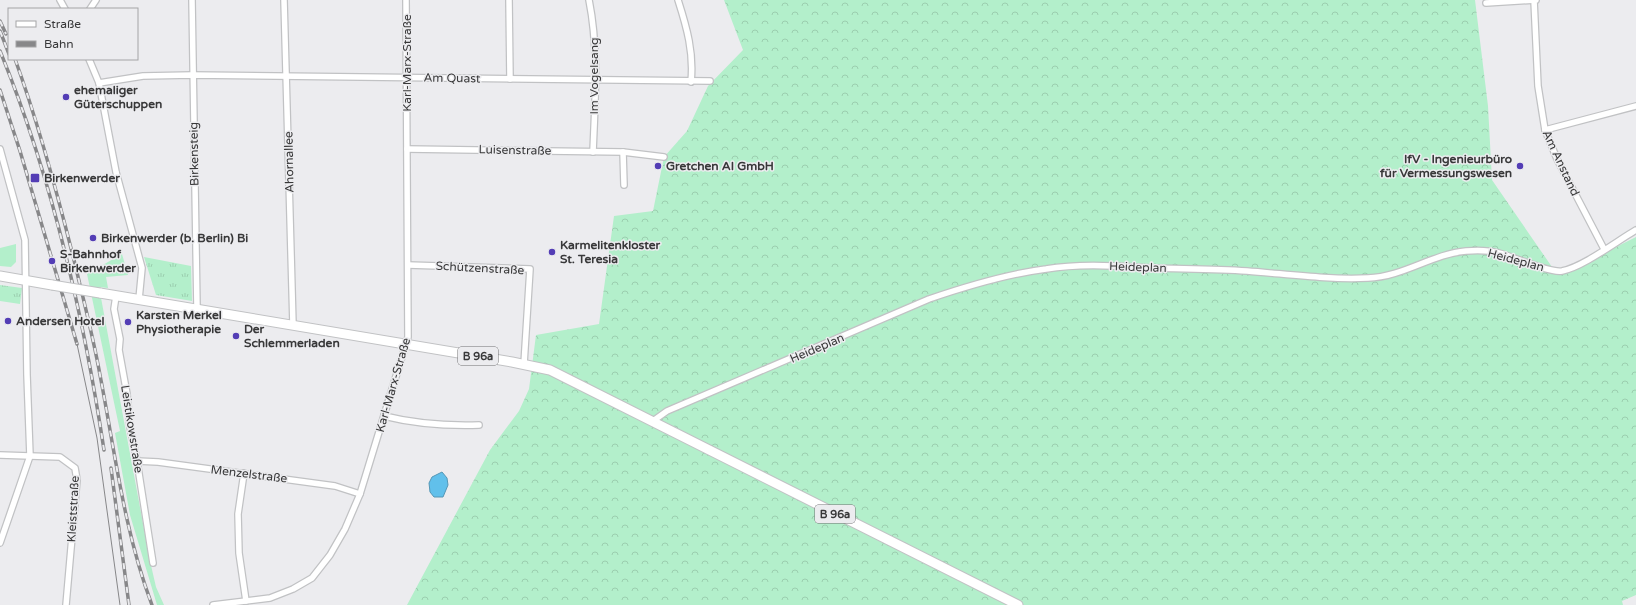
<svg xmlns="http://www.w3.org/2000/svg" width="1636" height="605" viewBox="0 0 1636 605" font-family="'Varela Round',sans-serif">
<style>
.grass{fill:#b3efcb}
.forest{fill:url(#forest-crowns)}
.park{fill:url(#park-tufts)}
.water{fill:#61c0eb;stroke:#5597b6}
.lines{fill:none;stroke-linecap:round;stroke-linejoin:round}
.street-casing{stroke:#c1c2c4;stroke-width:8}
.primary-casing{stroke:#c1c2c4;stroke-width:11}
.street{stroke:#fff;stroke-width:5.5}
.primary{stroke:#fff;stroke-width:9}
.tram{stroke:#878789;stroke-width:1}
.rail-casing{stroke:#878789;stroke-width:3.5}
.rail{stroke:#ececef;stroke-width:2;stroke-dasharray:6;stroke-linecap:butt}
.primary-bridge-casing{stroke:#c1c2c4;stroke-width:11;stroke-linecap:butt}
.primary-bridge{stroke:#fff;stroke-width:9}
.poi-dot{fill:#533db5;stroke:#ececef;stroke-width:1.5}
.labels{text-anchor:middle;stroke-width:3;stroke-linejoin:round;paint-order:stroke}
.shield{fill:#ececef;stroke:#6e6e70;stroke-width:1}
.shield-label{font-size:11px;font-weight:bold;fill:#383839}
.street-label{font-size:12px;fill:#383839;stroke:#ececef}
.poi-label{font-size:12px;font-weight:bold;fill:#383839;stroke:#ececef;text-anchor:start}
</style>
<defs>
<pattern id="forest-crowns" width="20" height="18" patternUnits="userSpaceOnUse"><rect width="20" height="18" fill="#b3efcb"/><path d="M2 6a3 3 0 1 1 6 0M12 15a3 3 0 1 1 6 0" fill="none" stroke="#9bceaf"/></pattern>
<pattern id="park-tufts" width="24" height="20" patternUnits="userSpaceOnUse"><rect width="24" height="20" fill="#b3efcb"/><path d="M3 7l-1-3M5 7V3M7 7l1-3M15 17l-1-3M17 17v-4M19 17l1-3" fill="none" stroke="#9bceaf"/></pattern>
</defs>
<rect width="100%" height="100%" fill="#ececef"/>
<!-- grass -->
<g class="grass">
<polygon points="16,244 16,262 11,267 0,266 0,248"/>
<polygon points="122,254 128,275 106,277 108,288 99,287 150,561 156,587 164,605 157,605 130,515 115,433 120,431 87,274"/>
</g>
<!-- forest -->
<polygon class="forest" points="724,0 1475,0 1488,106 1492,180 1552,267 1559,273 1580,265 1636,237 1636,595 1622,601 1623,605 407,605 490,450 519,411 529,389 536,335 599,324 614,216 653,211 664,157 687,131 708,86 743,50"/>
<!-- park -->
<g class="park">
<polygon points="144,257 191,266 192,301 156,295"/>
<polygon points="0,285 22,288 20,304 0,301"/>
</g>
<!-- water -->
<polygon class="water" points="442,472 447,478 448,485 443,497 434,497 430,492 429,483 432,477"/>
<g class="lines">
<defs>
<g id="street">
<polyline points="60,0 65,9"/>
<polyline points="192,0 197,308"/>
<polyline points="284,0 293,325"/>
<polyline points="509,0 510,79"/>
<path d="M589,0c10,50 6,101 4,152"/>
<path d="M678,0c9,28 16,53 13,82"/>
<polyline points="1534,0 1538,86 1545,130 1557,159 1604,249"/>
<polyline points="1486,3 1536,0"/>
<polyline points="90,9 96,0"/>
<polyline points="89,59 99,83 116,172 142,268 139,299"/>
<polyline points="99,83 143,76 192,75 710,81"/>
<polyline points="1545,130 1636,106"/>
<polyline points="0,149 25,240 27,375 30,456 0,543"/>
<polyline points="407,149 623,152 664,157"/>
<polyline points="623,152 624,185"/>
<polyline points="408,265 530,269 524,364"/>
<polyline points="116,296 114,309 120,339 119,350 127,394 130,427 137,461 153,563"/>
<path d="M384,416c32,8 62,10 95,9"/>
<path d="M653,421l14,-10 262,-112c38,-13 78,-25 117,-30 35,-6 71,-3 106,-1 32,1 64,1 95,3 40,3 81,9 121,7 35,-1 64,-24 98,-27 11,-1 22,-1 33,2 16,4 49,20 63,18 21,-4 55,-30 74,-41"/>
<polyline points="0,455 60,457 75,468 77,480 66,605"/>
<polyline points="137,461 158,462 335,486 360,494"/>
<polyline points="244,473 238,514 239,553 246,601"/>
<polyline points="213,605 270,598 293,589 312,578 330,555 345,529 360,494 408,337 406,0"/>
</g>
<g id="primary">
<polyline points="0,276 52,285"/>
<polyline points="100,293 512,362 550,370 1018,605"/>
</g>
</defs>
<!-- street casing -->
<use href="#street" class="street-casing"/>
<!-- primary casing -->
<use href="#primary" class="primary-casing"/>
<!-- street -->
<use href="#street" class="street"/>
<!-- primary -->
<use href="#primary" class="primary"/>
<!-- tram -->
<polyline class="tram" points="77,344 97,438 120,605"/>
<defs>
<g id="rail">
<polyline points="0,21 6,34"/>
<polyline points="0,31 9,54"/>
<path d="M0,51c51,124 84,267 104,399"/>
<path d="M15,59c24,66 42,133 59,201 9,38 19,76 26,115 15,77 24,156 52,230"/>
<polyline points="0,90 20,151 77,344"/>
<polyline points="111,468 129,605"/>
</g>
</defs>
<!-- rail casing -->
<use href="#rail" class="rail-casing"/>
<!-- rail -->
<use href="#rail" class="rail"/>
<defs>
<polyline id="primary-bridge" points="52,285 100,293"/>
</defs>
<!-- primary-bridge casing -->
<use href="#primary-bridge" class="primary-bridge-casing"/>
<!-- primary-bridge -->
<use href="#primary-bridge" class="primary-bridge"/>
</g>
<!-- markers -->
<g class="poi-dot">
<circle cx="66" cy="97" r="4"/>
<circle cx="658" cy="166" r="4"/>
<circle cx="1520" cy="166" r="4"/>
<rect x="30" y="173" width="10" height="10" rx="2"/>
<circle cx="93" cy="238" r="4"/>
<circle cx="552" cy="252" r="4"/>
<circle cx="52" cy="261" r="4"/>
<circle cx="8" cy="321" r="4"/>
<circle cx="128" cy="322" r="4"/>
<circle cx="236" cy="336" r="4"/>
</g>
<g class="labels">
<!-- shield labels -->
<g class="shield">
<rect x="458" y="347" width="40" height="18" rx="3"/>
<rect x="815" y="505" width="40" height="18" rx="3"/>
</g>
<g class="shield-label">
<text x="478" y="360">B 96a</text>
<text x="835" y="518">B 96a</text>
</g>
<!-- street labels -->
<g class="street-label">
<text transform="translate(407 63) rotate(-90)" y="4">Karl-Marx-Straße</text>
<text transform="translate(594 76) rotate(-90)" y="4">Im Vogelsang</text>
<text transform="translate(452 78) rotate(1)" y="4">Am Quast</text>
<text transform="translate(515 150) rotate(1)" y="4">Luisenstraße</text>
<text transform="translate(194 154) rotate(-91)" y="4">Birkensteig</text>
<text transform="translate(289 162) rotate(-91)" y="4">Ahornallee</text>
<text transform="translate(1561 163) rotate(65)" y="4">Am Anstand</text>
<text transform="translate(1516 260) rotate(15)" y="4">Heideplan</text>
<text transform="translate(1138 267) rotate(2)" y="4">Heideplan</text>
<text transform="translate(480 268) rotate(3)" y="4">Schützenstraße</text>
<text transform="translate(817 348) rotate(-23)" y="4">Heideplan</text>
<text transform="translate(393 385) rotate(-74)" y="4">Karl-Marx-Straße</text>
<text transform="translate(132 429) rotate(81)" y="4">Leistikowstraße</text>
<text transform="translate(249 474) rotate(7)" y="4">Menzelstraße</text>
<text transform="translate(73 509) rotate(-87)" y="4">Kleiststraße</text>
</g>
<!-- poi labels -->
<g class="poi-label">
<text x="74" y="94">ehemaliger<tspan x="74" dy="14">Güterschuppen</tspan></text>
<text x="1512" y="163" text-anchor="end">IfV - Ingenieurbüro<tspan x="1512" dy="14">für Vermessungswesen</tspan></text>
<text x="666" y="170">Gretchen AI GmbH</text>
<text x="44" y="182">Birkenwerder</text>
<text x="101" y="242">Birkenwerder (b. Berlin) Bi</text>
<text x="560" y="249">Karmelitenkloster<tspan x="560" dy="14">St. Teresia</tspan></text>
<text x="60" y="258">S-Bahnhof<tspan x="60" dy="14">Birkenwerder</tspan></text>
<text x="136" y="319">Karsten Merkel<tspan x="136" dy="14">Physiotherapie</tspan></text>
<text x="16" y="325">Andersen Hotel</text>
<text x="244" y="333">Der<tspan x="244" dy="14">Schlemmerladen</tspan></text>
</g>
</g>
<!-- legend -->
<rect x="8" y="8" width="130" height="52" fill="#ececef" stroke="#a4a4a6"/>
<rect x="16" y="21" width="20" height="6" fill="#ffffff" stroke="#a4a4a6"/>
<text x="44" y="28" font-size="12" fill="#383839">Straße</text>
<rect x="16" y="41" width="20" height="6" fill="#878789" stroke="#a4a4a6"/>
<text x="44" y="48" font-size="12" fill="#383839">Bahn</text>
</svg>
